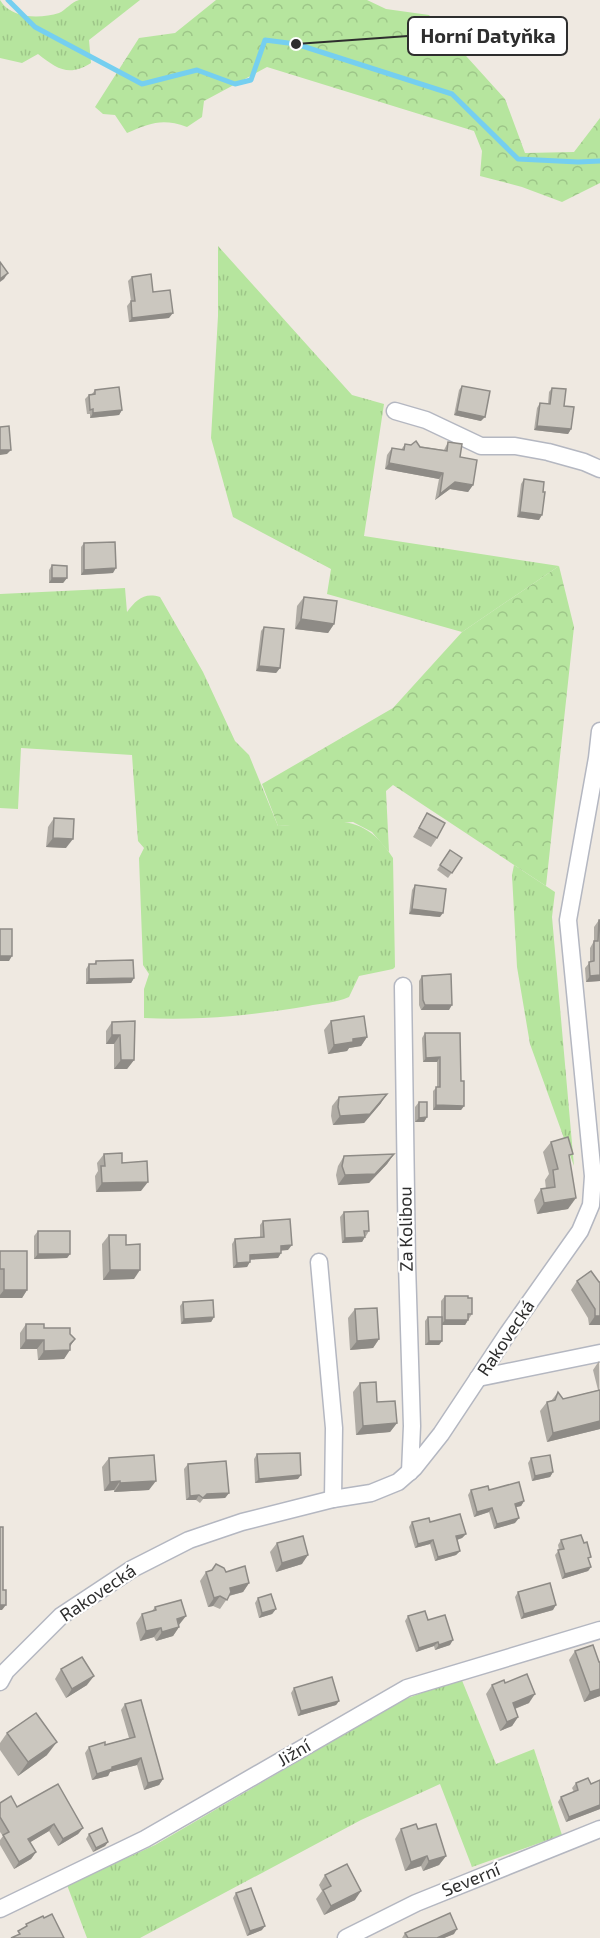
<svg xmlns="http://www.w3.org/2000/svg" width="600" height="1938" viewBox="0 0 600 1938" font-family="'Exo 2',sans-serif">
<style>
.grass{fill:url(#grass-tufts)}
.forest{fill:url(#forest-crowns)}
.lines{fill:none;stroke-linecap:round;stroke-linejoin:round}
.stream{stroke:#75cff0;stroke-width:5}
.minor-casing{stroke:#b4b7c1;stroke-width:19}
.minor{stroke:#fff;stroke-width:16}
.wall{fill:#afaba4}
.shaded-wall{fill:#8e8b86}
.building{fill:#cbc7bf;stroke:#8e8b86;stroke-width:1.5}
.labels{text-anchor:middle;stroke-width:4.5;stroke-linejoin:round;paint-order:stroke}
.street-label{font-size:18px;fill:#2e2e2e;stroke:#fff}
.leader{fill:none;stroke:#2e2e2e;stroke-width:2}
.callout-dot{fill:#2e2e2e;stroke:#fff;stroke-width:2}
.callout{fill:#fff;stroke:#2e2e2e;stroke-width:2}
.callout-label{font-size:20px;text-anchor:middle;font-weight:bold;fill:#2e2e2e}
</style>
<defs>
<pattern id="grass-tufts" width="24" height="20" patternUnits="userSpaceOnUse" patternTransform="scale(1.5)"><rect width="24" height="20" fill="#b6e59e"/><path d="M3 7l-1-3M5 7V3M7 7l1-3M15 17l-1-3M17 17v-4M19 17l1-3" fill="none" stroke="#9dc588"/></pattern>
<pattern id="forest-crowns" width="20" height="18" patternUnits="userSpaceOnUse" patternTransform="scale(1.5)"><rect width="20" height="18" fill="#b6e59e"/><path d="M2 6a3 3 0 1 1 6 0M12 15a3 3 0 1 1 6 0" fill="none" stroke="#9dc588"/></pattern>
</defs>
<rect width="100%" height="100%" fill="#efe9e1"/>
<!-- grass -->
<g class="grass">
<path d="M0,0c11,19 40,19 59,13 7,-3 12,-11 20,-13 10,0 47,0 61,0l-51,40 2,23c-22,14 -34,6 -53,-9l-16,9 -22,-5z"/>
<polygon points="218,246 352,395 384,404 364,536 559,566 462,632 327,594 331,569 233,517 211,438 218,316"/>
<path d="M125,588l2,24c9,-12 17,-20 33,-15l43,75 32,69 14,14 29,71c49,-4 84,-18 115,32l2,109 -2,2 -34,7 -10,21c-13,6 -28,6 -41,9 -54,9 -109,15 -164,12v-29l5,-15 -6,-9 -4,-107 5,-10 -6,-7 -6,-86 -111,-7 -3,61 -18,-1v-214z"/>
<polygon points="514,865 555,892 552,917 574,1166 530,1044 517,967 512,875"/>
<polygon points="461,1678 496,1764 534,1749 562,1835 472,1867 440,1784 361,1820 140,1938 87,1938 67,1885 155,1845 331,1742 387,1706"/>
</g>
<!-- forest -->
<g class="forest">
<path d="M216,0h151l19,9 43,6 76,84 20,54 49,-1 26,-34v65l-38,19 -40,-15 -42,-11 2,-25 -8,-20 -207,-64 -63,34 -2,16 -15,10c-25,-9 -36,-4 -60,6l-12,-18 -12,-1 -8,-7 44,-69 36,-5z"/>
<polygon points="559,566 574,627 546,886 393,785 386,791 389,852 372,832 353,822 278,826 262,784 393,708 462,632"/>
</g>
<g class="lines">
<!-- stream -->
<polyline class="stream" points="8,0 35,27 142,84 197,70 235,84 251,80 265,40 296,44 452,94 518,159 578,162 600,161"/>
<defs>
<g id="minor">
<polyline points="395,411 426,420 481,446 515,446 548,452 584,462 600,469"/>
<polyline points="403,986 407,1264 412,1426 410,1472"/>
<polyline points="319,1262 334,1428 333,1499"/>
<polyline points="478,1378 600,1353"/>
<polyline points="0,1682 6,1671 61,1616 132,1569 189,1540 242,1522 333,1499 371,1493 398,1482 414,1468 441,1434 508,1333 580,1231 591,1205 593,1176 568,920 597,758 600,731"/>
<polyline points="0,1909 145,1839 407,1688 600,1630"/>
<polyline points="346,1938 416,1903 600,1829"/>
</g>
</defs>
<!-- minor casing -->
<use href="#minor" class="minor-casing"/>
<!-- minor -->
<use href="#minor" class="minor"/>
</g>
<!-- wall -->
<g class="wall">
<polygon points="132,277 153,292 169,318 129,322 127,306 131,301 128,281"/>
<polygon points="462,386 481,421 454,415 459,390"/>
<polygon points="552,388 564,406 571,429 568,434 534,430 537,408 540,403 548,404 549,392"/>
<polygon points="95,390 122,410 119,415 90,418 90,414 87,414 85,399 89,395 92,394"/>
<polygon points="448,442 460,457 473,485 468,492 450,489 435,500 439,479 385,469 387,455 392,448 401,450 405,444 444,450"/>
<polygon points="524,479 539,520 517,517 521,484"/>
<polygon points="84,543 113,573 81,575 81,547"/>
<polygon points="52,565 67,578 63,583 49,583 49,570"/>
<polygon points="304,597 334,624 328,633 295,629 297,606"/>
<polygon points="264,627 280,668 276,673 256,671 261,631"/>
<polygon points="427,813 437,838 431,847 413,837"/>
<polygon points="54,818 66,848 46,847 48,827"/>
<polygon points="450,850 462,858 448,878 437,870"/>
<polygon points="415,885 440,917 409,914 412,890"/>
<polygon points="599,920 600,981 586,982 585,968 590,962 590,948 594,941 594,927"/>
<polygon points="96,961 134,978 131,983 86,984 86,969 89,964 94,964"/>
<polygon points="422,976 449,1010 421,1010 419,1005 419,981"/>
<polygon points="135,1021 134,1060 127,1069 114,1069 114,1044 106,1044 106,1031 112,1022"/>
<polygon points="331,1021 367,1037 361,1046 349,1048 347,1051 328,1054 324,1030"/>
<polygon points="425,1033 461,1081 464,1106 461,1110 433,1110 433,1091 437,1087 437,1062 423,1062 422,1038"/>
<polygon points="339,1097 381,1103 364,1123 333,1125 331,1116 332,1106"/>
<polygon points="419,1102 427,1117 424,1122 415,1122 415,1107"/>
<polygon points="551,1142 570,1159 568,1209 537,1214 534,1200 541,1189 546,1189 545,1180 549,1174 543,1152"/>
<polygon points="104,1154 122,1163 141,1191 96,1192 95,1176 98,1171 97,1163"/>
<polygon points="394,1154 387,1164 369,1183 338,1185 336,1175 338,1166 344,1156"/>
<polygon points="344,1212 369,1231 366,1236 365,1236 362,1242 342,1243 340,1217"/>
<polygon points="263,1221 288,1250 281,1250 281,1253 278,1258 250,1259 247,1267 233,1268 232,1244 235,1239 260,1238 260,1225"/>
<polygon points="38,1231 70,1254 67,1258 34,1259 34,1236"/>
<polygon points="109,1235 126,1245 134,1279 103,1280 102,1244"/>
<polygon points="0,1251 27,1290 22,1298 0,1298"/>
<polygon points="591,1271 600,1325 589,1325 588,1318 571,1290 577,1281"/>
<polygon points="445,1296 472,1314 465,1325 442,1325 442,1341 439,1345 425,1345 425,1321 428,1317 441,1317 441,1301"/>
<polygon points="183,1302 214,1317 211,1322 181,1324 180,1306"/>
<polygon points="355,1309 379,1339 373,1348 350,1350 348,1318"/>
<polygon points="26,1324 70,1334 75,1339 70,1346 64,1359 38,1360 37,1349 20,1349 20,1333"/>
<polygon points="599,1361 600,1429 547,1442 540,1411 547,1402 551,1401 558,1392 563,1399 598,1390 593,1370"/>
<polygon points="360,1383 397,1423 390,1432 356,1435 353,1392"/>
<polygon points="257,1454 298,1479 255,1483 254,1459"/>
<polygon points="109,1458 149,1490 114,1492 114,1490 104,1491 102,1467"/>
<polygon points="531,1458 553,1472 550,1477 532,1481 528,1463"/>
<polygon points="188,1464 229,1493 225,1498 203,1499 200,1503 196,1500 186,1500 184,1469"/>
<polygon points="471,1490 489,1490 524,1501 521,1506 516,1507 515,1523 494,1529 489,1512 474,1517 468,1495"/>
<polygon points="412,1522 430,1522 466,1534 462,1538 457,1540 460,1551 456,1555 435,1561 430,1544 415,1548 409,1527"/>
<polygon points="561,1540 591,1567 588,1571 562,1579 555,1555 559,1550 558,1545"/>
<polygon points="277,1543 302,1564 276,1572 270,1552"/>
<polygon points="206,1572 226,1572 249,1583 243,1592 229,1596 220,1609 213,1606 208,1607 200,1581"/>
<polygon points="518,1592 553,1610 521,1619 515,1597"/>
<polygon points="258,1598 276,1609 272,1614 259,1618 255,1603"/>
<polygon points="155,1607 179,1625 179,1627 173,1636 156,1641 154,1637 140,1641 136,1623 142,1614 152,1611"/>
<polygon points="408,1616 428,1620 450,1645 435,1650 434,1646 416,1652 405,1621"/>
<polygon points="575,1651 600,1696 584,1702 569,1660"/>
<polygon points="61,1669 87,1685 66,1698 55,1679"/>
<polygon points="505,1683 529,1703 515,1709 518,1717 512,1726 500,1731 486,1694 492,1685"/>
<polygon points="294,1688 339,1701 336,1705 298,1716 291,1693"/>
<polygon points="125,1704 163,1779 159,1785 144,1790 137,1765 110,1772 108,1776 92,1780 85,1753 89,1747 105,1745 129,1738 121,1710"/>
<polygon points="7,1733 47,1755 18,1776 0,1750 0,1743"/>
<polygon points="600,1780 600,1809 566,1822 558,1802 561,1797 574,1792 572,1788 576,1783 591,1784"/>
<polygon points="0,1803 17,1807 83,1828 78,1834 58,1846 49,1831 30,1842 36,1852 31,1859 14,1869 0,1845 0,1840 3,1836 0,1832"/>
<polygon points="401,1829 418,1829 446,1856 439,1865 423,1871 421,1866 405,1871 395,1839"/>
<polygon points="89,1834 108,1842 105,1846 93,1852 86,1839"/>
<polygon points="325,1875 355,1900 324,1915 316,1899 322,1891 319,1885"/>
<polygon points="236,1893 262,1930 247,1936 233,1898"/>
<polygon points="405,1933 454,1934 444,1938 402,1938"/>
</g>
<!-- shaded-wall -->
<g class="shaded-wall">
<polygon points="8,273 4,279 0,282 0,279"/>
<polygon points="173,313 169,318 129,322 132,318"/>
<polygon points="122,410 119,415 90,418 93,413"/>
<polygon points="457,411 485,417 481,421 454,415"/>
<polygon points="537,426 571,429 568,434 534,430"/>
<polygon points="0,450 11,450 7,454 0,455"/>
<polygon points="389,463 443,473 439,479 385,469"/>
<polygon points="455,482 473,485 468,492 450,489 435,500 440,494"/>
<polygon points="520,512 542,515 539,520 517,517"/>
<polygon points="116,568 113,573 81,575 84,570"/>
<polygon points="52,578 67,578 63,583 49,583"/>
<polygon points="301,619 334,624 328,633 295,629"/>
<polygon points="259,666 280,668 276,673 256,671"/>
<polygon points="53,838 73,839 66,848 46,847"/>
<polygon points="412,909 443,913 440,917 409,914"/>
<polygon points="0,956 12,956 9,961 0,961"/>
<polygon points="600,975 600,981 586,982 590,976"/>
<polygon points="134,978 131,983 86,984 89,979"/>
<polygon points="425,1005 452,1005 449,1010 421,1010"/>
<polygon points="112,1035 120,1035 114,1044 106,1044"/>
<polygon points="367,1037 361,1046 349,1048 347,1051 328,1054 334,1045 353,1039"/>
<polygon points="440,1057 437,1062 423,1062 426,1058"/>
<polygon points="121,1060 134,1060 127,1069 114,1069"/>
<polygon points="387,1094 381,1103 364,1123 333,1125 340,1116"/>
<polygon points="436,1105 464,1106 461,1110 433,1110"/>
<polygon points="427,1117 424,1122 415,1122 419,1118"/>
<polygon points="394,1154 387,1164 369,1183 338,1185 345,1175"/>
<polygon points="148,1182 141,1191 96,1192 102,1183"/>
<polygon points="576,1198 568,1209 537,1214 544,1203"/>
<polygon points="365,1237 362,1242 342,1243 345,1238"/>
<polygon points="292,1245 288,1250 278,1251 281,1246"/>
<polygon points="281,1253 278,1258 247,1260 250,1255"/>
<polygon points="38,1254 70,1254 67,1258 34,1259"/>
<polygon points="250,1262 247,1267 233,1268 237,1263"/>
<polygon points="110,1270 140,1270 134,1279 103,1280"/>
<polygon points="4,1290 27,1290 22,1298 0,1298 0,1295"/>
<polygon points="595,1316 600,1316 600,1325 589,1325"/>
<polygon points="214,1317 211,1322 181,1324 184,1319"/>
<polygon points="445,1320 468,1320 465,1325 441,1325"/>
<polygon points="75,1339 69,1348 70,1350 64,1359 38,1360 44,1351 70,1344"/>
<polygon points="379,1339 373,1348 350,1350 357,1341"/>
<polygon points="26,1340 44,1340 37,1349 20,1349"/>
<polygon points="429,1341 442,1341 439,1345 425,1345"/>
<polygon points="600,1421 600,1429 547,1442 553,1433"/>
<polygon points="397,1423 390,1432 356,1435 363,1426"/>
<polygon points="553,1472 550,1477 532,1481 535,1476"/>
<polygon points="301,1475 298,1479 255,1483 259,1479"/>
<polygon points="120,1481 114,1490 104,1491 110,1482"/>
<polygon points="156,1481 149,1490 114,1492 120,1483"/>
<polygon points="229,1493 225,1498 203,1499 200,1503 207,1494"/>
<polygon points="199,1495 196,1500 186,1500 190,1496"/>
<polygon points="524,1501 521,1506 512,1508 515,1504"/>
<polygon points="492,1508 489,1512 474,1517 477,1512"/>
<polygon points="519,1518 515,1523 494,1529 497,1524"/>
<polygon points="466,1534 462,1538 453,1541 456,1536"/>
<polygon points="433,1540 430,1544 415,1548 418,1544"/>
<polygon points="460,1551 456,1555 435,1561 438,1557"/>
<polygon points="308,1555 302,1564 276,1572 282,1563"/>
<polygon points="591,1567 588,1571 562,1579 565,1574"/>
<polygon points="249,1583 243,1592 224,1597 230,1588"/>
<polygon points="220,1596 213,1606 208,1607 214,1598"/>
<polygon points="0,1605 6,1605 2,1610 0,1610"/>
<polygon points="556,1605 553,1610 521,1619 524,1614"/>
<polygon points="276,1609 272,1614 259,1618 262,1613"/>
<polygon points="186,1616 179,1625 177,1619"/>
<polygon points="179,1627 173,1636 156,1641 162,1632"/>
<polygon points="161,1628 154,1637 140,1641 146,1631"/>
<polygon points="453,1640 450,1645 435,1650 439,1645"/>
<polygon points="438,1642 434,1646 416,1652 419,1648"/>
<polygon points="94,1676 87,1685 66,1698 72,1689"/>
<polygon points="600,1689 600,1696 584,1702 590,1692"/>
<polygon points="535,1694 529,1703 506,1712 513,1703"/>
<polygon points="339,1701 336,1705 298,1716 301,1711"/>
<polygon points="518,1717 512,1726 500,1731 507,1722"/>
<polygon points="57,1742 47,1755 18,1776 28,1762"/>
<polygon points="141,1758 137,1765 110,1772 108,1776 92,1780 97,1774 112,1767"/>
<polygon points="163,1779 159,1785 144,1790 148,1783"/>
<polygon points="600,1805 600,1809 566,1822 569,1817"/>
<polygon points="54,1824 49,1831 24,1846 28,1839"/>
<polygon points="83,1828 78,1834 58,1846 63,1839"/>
<polygon points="108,1842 105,1846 93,1852 96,1848"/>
<polygon points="36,1852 31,1859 14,1869 19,1862"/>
<polygon points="427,1856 421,1866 405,1871 411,1862"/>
<polygon points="446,1856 439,1865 423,1871 429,1861"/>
<polygon points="361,1891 355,1900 324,1915 331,1906"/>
<polygon points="265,1926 262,1930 247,1936 250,1931"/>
<polygon points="457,1929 454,1934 444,1938 437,1938"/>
</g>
<!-- building -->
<g class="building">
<polygon points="0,262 8,273 0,279"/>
<polygon points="151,274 153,292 170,290 173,313 132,318 131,301 135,301 132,277"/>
<polygon points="462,386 490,391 485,417 457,411"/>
<polygon points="119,387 122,410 93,413 93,409 90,410 89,395 95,394 95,390"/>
<polygon points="552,388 566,389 564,406 574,407 571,429 537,426 540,403 550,404"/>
<polygon points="9,426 11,450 0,450 0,427"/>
<polygon points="416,441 420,447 447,451 448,442 462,444 460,457 477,460 473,485 455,482 440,494 443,473 389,463 392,448 404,450 405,444 411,445"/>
<polygon points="524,479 544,482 543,492 545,492 542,515 520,512"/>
<polygon points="115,542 116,568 84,570 84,543"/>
<polygon points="52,565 67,566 67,578 52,578"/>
<polygon points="304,597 337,601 334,624 301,619"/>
<polygon points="264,627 284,629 280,668 259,666"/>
<polygon points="427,813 445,823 437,838 419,828"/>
<polygon points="54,818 74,819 73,839 53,838"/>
<polygon points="450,850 462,858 452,873 440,865"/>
<polygon points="415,885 446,889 443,913 412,909"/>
<polygon points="599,920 600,920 600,975 590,976 589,962 594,961 594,941 598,941"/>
<rect x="0" y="929" width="12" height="27"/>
<polygon points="133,960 134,978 89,979 89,964 96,964 96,961"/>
<polygon points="451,974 452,1005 425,1005 423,1000 422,976"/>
<polygon points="364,1016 367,1037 353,1039 353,1042 334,1045 331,1021"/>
<polygon points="135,1021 134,1060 121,1060 120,1035 112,1035 112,1022"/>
<polygon points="425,1033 460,1033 461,1081 464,1081 464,1106 436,1105 436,1087 440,1087 440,1057 426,1058"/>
<polygon points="387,1094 370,1114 340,1116 338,1107 339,1097"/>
<polygon points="419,1102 427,1102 427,1117 419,1118"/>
<polygon points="568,1137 573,1154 569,1155 576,1198 544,1203 541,1189 555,1187 553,1170 558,1169 551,1142"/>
<polygon points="122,1153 122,1163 147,1161 148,1182 102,1183 101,1166 105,1166 104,1154"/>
<polygon points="394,1154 375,1174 345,1175 342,1166 344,1156"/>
<polygon points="368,1211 369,1231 364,1231 365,1237 345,1238 344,1212"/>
<polygon points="290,1219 292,1245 281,1246 281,1253 250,1255 250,1262 237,1263 235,1239 264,1237 263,1221"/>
<rect x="38" y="1231" width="32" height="23"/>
<polygon points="109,1235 126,1235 126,1245 140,1244 140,1270 110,1270"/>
<polygon points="0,1251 27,1251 27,1290 4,1290 4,1269 0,1269"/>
<polygon points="591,1271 599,1282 600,1282 600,1316 595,1316 595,1309 577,1281"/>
<polygon points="445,1296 468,1296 468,1298 472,1298 472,1314 468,1314 468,1320 445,1320"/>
<polygon points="213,1300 214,1317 184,1319 183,1302"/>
<polygon points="377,1308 379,1339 357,1341 355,1309"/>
<polygon points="428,1317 442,1317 442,1341 429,1341"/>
<polygon points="26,1324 44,1324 44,1328 70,1328 70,1334 75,1339 70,1344 70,1350 44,1351 44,1340 26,1340"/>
<polygon points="376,1382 377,1402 395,1401 397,1423 363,1426 360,1383"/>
<polygon points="600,1390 600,1421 553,1433 547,1402 555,1400 558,1392 563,1399"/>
<polygon points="300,1453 301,1475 259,1479 257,1454"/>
<polygon points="154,1455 156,1481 120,1483 120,1481 110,1482 109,1458"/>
<polygon points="550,1455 553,1472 535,1476 531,1458"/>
<polygon points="226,1461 229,1493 207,1494 203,1498 199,1495 190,1496 188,1464"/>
<polygon points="519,1482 524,1501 515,1504 519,1518 497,1524 492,1508 477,1512 471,1490 488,1486 489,1490"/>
<polygon points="460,1514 466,1534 456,1536 460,1551 438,1557 433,1540 418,1544 412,1522 429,1518 430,1522"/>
<polygon points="0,1527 3,1527 3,1590 6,1590 6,1605 0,1605"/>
<polygon points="581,1535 584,1543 587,1542 591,1557 588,1558 591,1567 565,1574 558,1550 564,1549 561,1540"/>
<polygon points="303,1536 308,1555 282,1563 277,1543"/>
<polygon points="216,1564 224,1568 226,1572 245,1566 249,1583 230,1588 231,1592 227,1600 220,1596 214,1598 206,1572 212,1570"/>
<polygon points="550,1583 556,1605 524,1614 518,1592"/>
<polygon points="271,1594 276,1609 262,1613 258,1598"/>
<polygon points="181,1600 186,1616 177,1619 179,1627 162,1632 161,1628 146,1631 142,1614 156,1610 155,1607"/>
<polygon points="425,1611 428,1620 445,1615 453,1640 439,1645 438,1642 419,1648 408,1616"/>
<polygon points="593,1645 599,1662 600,1662 600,1689 590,1692 575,1651"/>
<polygon points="82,1657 94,1676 72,1689 61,1669"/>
<polygon points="527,1674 535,1694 513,1703 518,1717 507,1722 492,1685 504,1680 505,1683"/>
<polygon points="332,1677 339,1701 301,1711 294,1688"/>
<polygon points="141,1700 163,1779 148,1783 141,1758 112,1767 112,1769 97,1774 89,1747 105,1742 105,1745 135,1737 125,1704"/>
<polygon points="36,1713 57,1742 28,1762 7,1733"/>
<polygon points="588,1778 591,1784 600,1780 600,1805 569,1817 561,1797 578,1790 576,1783"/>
<polygon points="58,1784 83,1828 63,1839 54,1824 28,1839 36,1852 19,1862 3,1835 9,1832 0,1817 0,1803 11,1796 17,1807"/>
<polygon points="416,1824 418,1829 436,1824 446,1856 429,1861 427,1856 411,1862 401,1829"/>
<polygon points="102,1828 108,1842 96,1848 89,1834"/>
<polygon points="347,1864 361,1891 331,1906 323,1890 331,1886 325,1875"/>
<polygon points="251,1888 265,1926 250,1931 236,1893"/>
<polygon points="450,1913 457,1929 437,1938 408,1938 405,1933"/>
<polygon points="52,1914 64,1938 11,1938 20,1934 18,1931 27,1926 26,1924 43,1916 44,1918"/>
</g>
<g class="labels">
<!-- street labels -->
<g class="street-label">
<text transform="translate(406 1229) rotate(-91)" y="6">Za Kolibou</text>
<text transform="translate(506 1338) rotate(-56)" y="6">Rakovecká</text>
<text transform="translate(98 1593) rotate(-34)" y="6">Rakovecká</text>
<text transform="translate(294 1753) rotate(-30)" y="6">Jižní</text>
<text transform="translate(471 1880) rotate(-22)" y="6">Severní</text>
</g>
</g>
<!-- callouts -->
<path class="leader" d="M296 44L408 36"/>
<circle class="callout-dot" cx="296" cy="44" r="6"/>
<rect class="callout" x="408" y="17" width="159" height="38" rx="6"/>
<g class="callout-label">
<text x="488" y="43">Horní Datyňka</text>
</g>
</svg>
